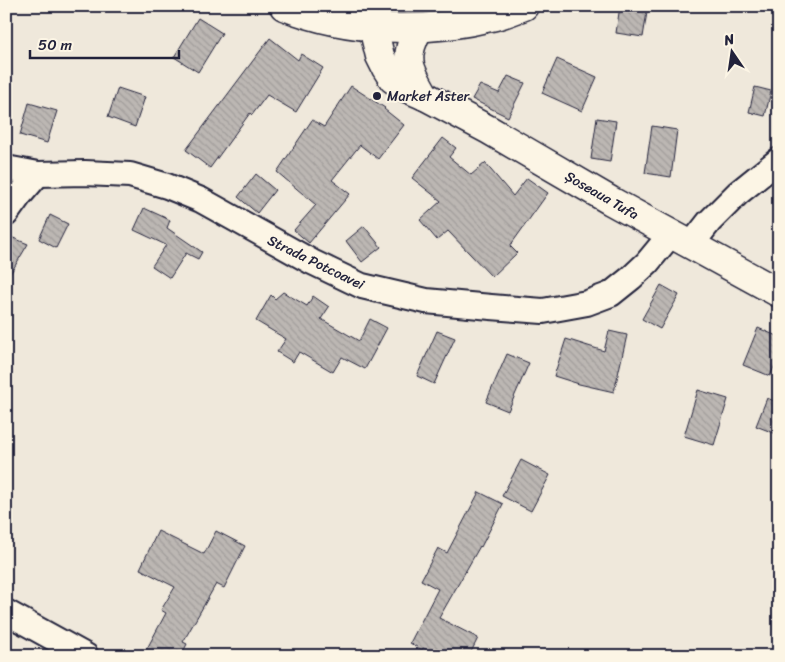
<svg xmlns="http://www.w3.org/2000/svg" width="785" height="662" viewBox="0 0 785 662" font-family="Sriracha,sans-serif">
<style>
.building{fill:url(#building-back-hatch);stroke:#22223b}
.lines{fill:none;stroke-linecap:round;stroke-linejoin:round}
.minor-casing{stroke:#22223b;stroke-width:28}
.major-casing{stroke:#22223b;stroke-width:31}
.highway-casing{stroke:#22223b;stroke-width:31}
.minor{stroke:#fcf5e5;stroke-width:24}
.major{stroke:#fcf5e5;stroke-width:28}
.highway{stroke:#fcf5e5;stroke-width:28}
.poi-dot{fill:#22223b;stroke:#fcf5e5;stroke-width:2}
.labels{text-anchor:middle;stroke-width:4;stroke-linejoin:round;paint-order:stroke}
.poi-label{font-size:14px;fill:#22223b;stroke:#fcf5e5;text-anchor:start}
.street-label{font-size:14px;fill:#22223b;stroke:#fcf5e5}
</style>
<defs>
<pattern id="building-back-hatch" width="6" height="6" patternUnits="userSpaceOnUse" patternTransform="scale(1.25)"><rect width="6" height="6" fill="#bcb7b3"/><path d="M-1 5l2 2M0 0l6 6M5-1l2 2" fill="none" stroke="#a19d9b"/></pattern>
</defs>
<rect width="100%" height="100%" fill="#efe8db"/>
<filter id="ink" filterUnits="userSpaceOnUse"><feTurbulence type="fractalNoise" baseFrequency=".02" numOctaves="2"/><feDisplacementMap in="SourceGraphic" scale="10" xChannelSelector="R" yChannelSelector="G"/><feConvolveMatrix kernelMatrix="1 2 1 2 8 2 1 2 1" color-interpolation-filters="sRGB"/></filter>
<g filter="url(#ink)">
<!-- building -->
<g class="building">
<polygon points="620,6 648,6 643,37 616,33"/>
<polygon points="198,18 222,33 198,72 174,57"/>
<polygon points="270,38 298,60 301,54 323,68 296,112 267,95 252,115 250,113 210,168 186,150"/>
<polygon points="557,59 597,77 582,111 542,93"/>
<polygon points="508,76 525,83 508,117 472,99 480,85 499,93"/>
<polygon points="351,86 385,108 384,109 404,125 378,159 360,145 332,180 350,194 309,243 294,230 316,205 277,172 312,120 324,127"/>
<polygon points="755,87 771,91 765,116 749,112"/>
<polygon points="118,88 145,97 135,127 108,117"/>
<polygon points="29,103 57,111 47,143 20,135"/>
<polygon points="597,118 616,121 610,162 591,159"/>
<polygon points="652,126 677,130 671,177 645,173"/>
<polygon points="443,138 456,148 449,157 471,175 485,163 513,196 527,178 548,193 510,246 517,253 492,277 448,231 437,240 420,220 441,201 412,178"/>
<polygon points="256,174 275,190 257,213 238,197"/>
<polygon points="144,208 170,220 167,228 202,252 198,259 186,253 170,278 152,266 166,245 134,230"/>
<polygon points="50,215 68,224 56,248 39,239"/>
<polygon points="364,226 381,247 362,262 346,241"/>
<polygon points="6,235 28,244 6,281"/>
<polygon points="661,285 679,295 660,329 642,319"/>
<polygon points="283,292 307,306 313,296 329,307 321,319 359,341 370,319 387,328 365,369 342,357 333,372 299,352 293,362 277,352 286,339 256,321 271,295 275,299"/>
<polygon points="758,328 779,337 779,356 770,376 743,365"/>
<polygon points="437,331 455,338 434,384 417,376"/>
<polygon points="609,331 627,335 614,392 579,384 554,376 566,339 604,351"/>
<polygon points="507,354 529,363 508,411 486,402"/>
<polygon points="698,390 728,399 714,445 684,436"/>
<polygon points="767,398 779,403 779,435 756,426"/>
<polygon points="521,460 550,475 531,511 502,496"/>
<polygon points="479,492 503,504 481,547 480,546 439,618 478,638 469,656 437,656 423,648 422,650 410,643 438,589 421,580 438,548 447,553"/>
<polygon points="158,531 204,554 216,531 245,546 224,588 216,584 183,642 187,644 181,656 143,656 166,613 161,610 175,587 140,569"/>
</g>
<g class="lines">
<defs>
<g id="minor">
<polyline points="6,168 38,174 85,173 130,175 167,186 201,200 312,262 362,286 426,301 491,307 543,311 587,303 611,294 631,278 647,263 671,234"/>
<polyline points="6,214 19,196 38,174"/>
<polyline points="691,245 709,222 738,193 779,160"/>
<polyline points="6,612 86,656"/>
</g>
<g id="major">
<polyline points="373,27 380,56 386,68 393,79 404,87 425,96 489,130 611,201 779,293"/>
<path d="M419,28c-17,30 -10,41 6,68"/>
</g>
<path id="highway" d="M284,6c66,26 139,28 207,11 11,-2 22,-7 33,-11"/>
</defs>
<!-- minor casing -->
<use href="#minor" class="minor-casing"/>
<!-- major casing -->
<use href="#major" class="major-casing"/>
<!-- highway casing -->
<use href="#highway" class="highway-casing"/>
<!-- minor -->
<use href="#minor" class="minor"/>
<!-- major -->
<use href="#major" class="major"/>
<!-- highway -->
<use href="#highway" class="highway"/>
</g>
</g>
<!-- markers -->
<circle class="poi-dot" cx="377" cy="96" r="5"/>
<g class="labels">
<!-- poi labels -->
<g class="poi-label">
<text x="387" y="101">Market Aster</text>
</g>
<!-- street labels -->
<g class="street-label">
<text transform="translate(602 195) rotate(30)" y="5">Șoseaua Tufa</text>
<text transform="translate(316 262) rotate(26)" y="5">Strada Potcoavei</text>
</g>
</g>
<!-- margin -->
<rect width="785" height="662" fill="none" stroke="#fcf5e5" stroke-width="25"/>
<rect x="12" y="12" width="760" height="637" fill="none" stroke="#22223b" stroke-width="2" filter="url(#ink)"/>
<!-- north arrow -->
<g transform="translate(732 52) rotate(347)" stroke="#fcf5e5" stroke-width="4" paint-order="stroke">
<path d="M0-4L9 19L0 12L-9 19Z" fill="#22223b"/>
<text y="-8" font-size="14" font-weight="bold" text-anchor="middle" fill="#22223b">N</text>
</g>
<!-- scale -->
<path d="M30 50v8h149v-8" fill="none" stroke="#22223b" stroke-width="2.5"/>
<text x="38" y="50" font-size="15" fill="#22223b" stroke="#fcf5e5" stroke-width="4" paint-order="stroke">50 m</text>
</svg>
